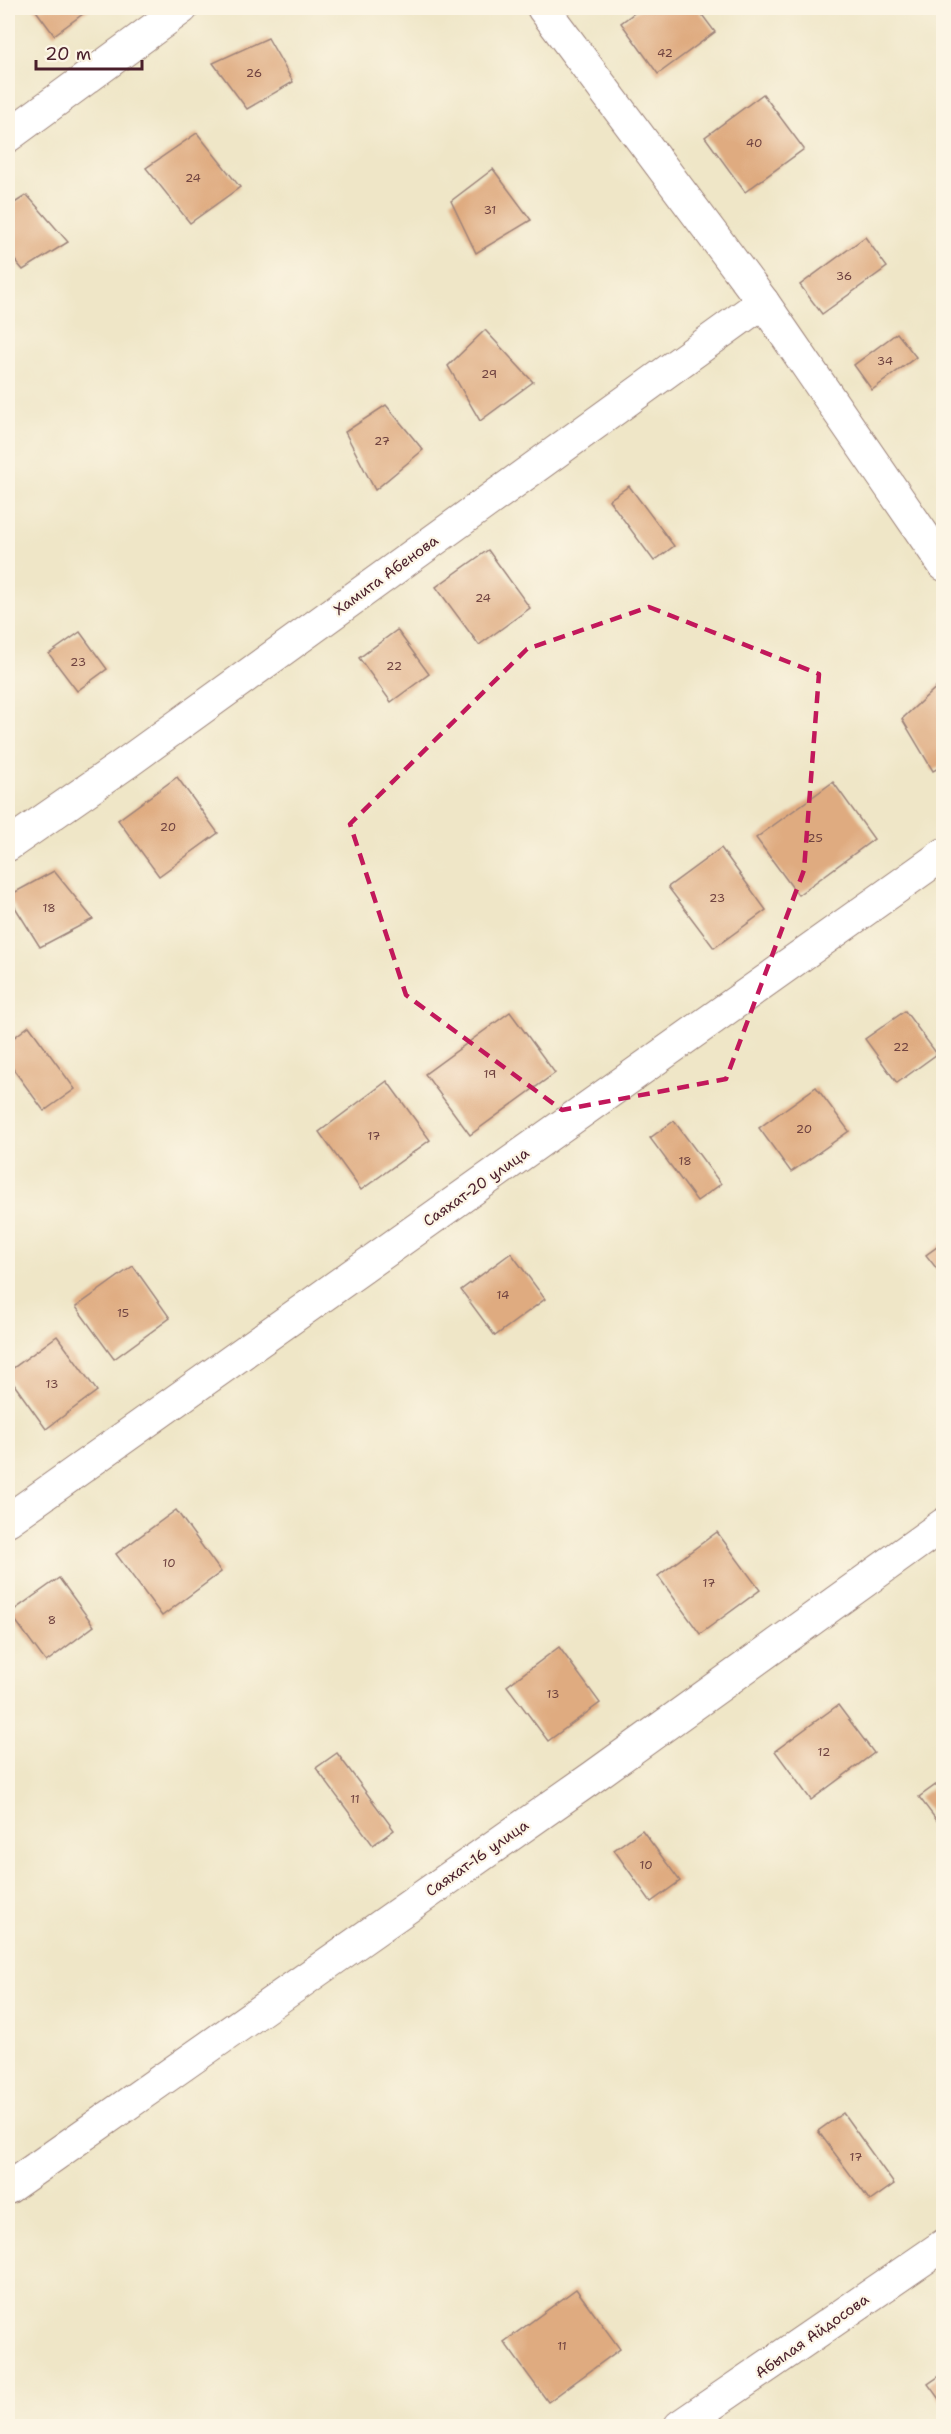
<svg xmlns="http://www.w3.org/2000/svg" width="951" height="2434" viewBox="0 0 951 2434" font-family="'Shantell Sans',sans-serif">
<style>
.building{fill:#dfab80}
.lines{fill:none;stroke-linecap:round;stroke-linejoin:round}
.street-casing{stroke:#9c8279;stroke-width:34}
.street{stroke:#fff;stroke-width:32}
.marked{fill:none;stroke:#c2185b;stroke-width:4.5;stroke-dasharray:12 8;stroke-linejoin:round}
.labels{text-anchor:middle;stroke-width:4.5;stroke-linejoin:round;paint-order:stroke}
.number-label{font-size:12px;fill:#6f4240}
.street-label{font-size:15px;fill:#4a1f2b;stroke:#fcf5e5}
</style>
<rect width="100%" height="100%" fill="#fcf5e5"/>
<filter id="ink" filterUnits="userSpaceOnUse"><feTurbulence type="fractalNoise" baseFrequency=".0167" numOctaves="2"/><feDisplacementMap in="SourceGraphic" scale="12" xChannelSelector="R" yChannelSelector="G"/><feConvolveMatrix kernelMatrix="1 2 1 2 8 2 1 2 1" color-interpolation-filters="sRGB"/></filter>
<filter id="wash" filterUnits="userSpaceOnUse"><feTurbulence type="fractalNoise" baseFrequency=".008" numOctaves="4" result="noise"/><feDisplacementMap in="SourceGraphic" scale="24" xChannelSelector="R" yChannelSelector="G"/><feGaussianBlur stdDeviation="1.35" result="paint"/><feColorMatrix in="noise" values="0 0 0 0 0 0 0 0 0 0 0 0 0 0 0 0 0 1.4 0 .05"/><feComposite in="paint" operator="in"/></filter>
<g filter="url(#wash)">
<rect width="100%" height="100%" fill="#efe6c7"/>
<g id="blocks">
<!-- building -->
<g class="building">
<polygon points="34,8 91,8 54,35"/>
<polygon points="641,8 697,8 715,32 658,74 621,23"/>
<polygon points="268,38 293,82 247,109 213,63"/>
<polygon points="763,94 804,149 745,192 705,137"/>
<polygon points="197,133 240,187 190,223 146,168"/>
<polygon points="493,169 531,220 476,253 451,201"/>
<polygon points="27,195 68,242 23,270 8,252 8,207"/>
<polygon points="865,237 887,267 822,314 800,285"/>
<polygon points="485,330 533,382 480,421 448,366"/>
<polygon points="897,333 916,357 872,390 854,365"/>
<polygon points="386,405 423,450 375,490 345,432"/>
<polygon points="629,486 674,546 654,561 609,500"/>
<polygon points="488,550 530,608 479,645 436,587"/>
<polygon points="397,630 429,674 391,702 359,658"/>
<polygon points="80,632 107,669 77,691 49,654"/>
<polygon points="941,683 944,765 933,771 902,719"/>
<polygon points="177,777 218,833 159,876 118,820"/>
<polygon points="833,782 874,839 798,895 756,838"/>
<polygon points="721,848 766,910 714,948 668,887"/>
<polygon points="54,871 93,919 40,947 8,896"/>
<polygon points="905,1011 937,1054 897,1083 865,1039"/>
<polygon points="510,1012 555,1073 470,1135 425,1074"/>
<polygon points="29,1026 75,1089 44,1111 8,1062 8,1042"/>
<polygon points="387,1081 430,1140 361,1190 319,1132"/>
<polygon points="816,1087 849,1131 791,1172 759,1128"/>
<polygon points="674,1121 721,1184 697,1201 650,1138"/>
<polygon points="944,1242 944,1278 926,1255"/>
<polygon points="511,1253 545,1299 495,1336 461,1290"/>
<polygon points="133,1266 170,1318 114,1359 76,1307"/>
<polygon points="57,1336 97,1391 46,1429 8,1376 8,1372"/>
<polygon points="176,1510 221,1572 162,1616 116,1554"/>
<polygon points="717,1532 760,1590 700,1634 658,1576"/>
<polygon points="59,1578 94,1626 46,1662 10,1613"/>
<polygon points="559,1647 600,1703 548,1741 507,1686"/>
<polygon points="838,1705 874,1753 811,1800 775,1751"/>
<polygon points="337,1753 394,1830 373,1845 316,1768"/>
<polygon points="944,1779 944,1830 919,1797"/>
<polygon points="642,1830 680,1881 651,1902 614,1850"/>
<polygon points="843,2113 894,2184 870,2201 818,2131"/>
<polygon points="576,2289 620,2349 548,2402 504,2342"/>
<polygon points="944,2373 944,2406 928,2384"/>
</g>
</g>
</g>
<g filter="url(#ink)">
<use href="#blocks" fill-opacity="0" stroke="#9c8279" stroke-width="1.5"/>
<g class="lines">
<defs>
<g id="street">
<polyline points="543,8 763,302 944,565"/>
<polyline points="8,136 182,8"/>
<polyline points="8,845 129,761 763,302"/>
<polyline points="8,1520 944,854"/>
<polyline points="8,2188 593,1777 944,1524"/>
<polyline points="680,2426 944,2245"/>
</g>
</defs>
<!-- street casing -->
<use href="#street" class="street-casing"/>
<!-- street -->
<use href="#street" class="street"/>
</g>
</g>
<!-- marked area -->
<path class="marked" d="M649,607l170,67 -15,196 -78,209 -164,31 -156,-115 -56,-171 177,-175z"/>
<g class="labels">
<!-- number labels -->
<g class="number-label">
<text x="665" y="57">42</text>
<text x="254" y="77">26</text>
<text x="754" y="147">40</text>
<text x="193" y="182">24</text>
<text x="490" y="214">31</text>
<text x="844" y="280">36</text>
<text x="885" y="365">34</text>
<text x="489" y="378">29</text>
<text x="382" y="445">27</text>
<text x="483" y="602">24</text>
<text x="78" y="666">23</text>
<text x="394" y="670">22</text>
<text x="168" y="831">20</text>
<text x="815" y="842">25</text>
<text x="717" y="902">23</text>
<text x="49" y="912">18</text>
<text x="901" y="1051">22</text>
<text x="490" y="1078">19</text>
<text x="804" y="1133">20</text>
<text x="374" y="1140">17</text>
<text x="685" y="1165">18</text>
<text x="503" y="1299">14</text>
<text x="123" y="1317">15</text>
<text x="52" y="1388">13</text>
<text x="169" y="1567">10</text>
<text x="709" y="1587">17</text>
<text x="52" y="1624">8</text>
<text x="553" y="1698">13</text>
<text x="824" y="1756">12</text>
<text x="355" y="1803">11</text>
<text x="646" y="1869">10</text>
<text x="856" y="2161">17</text>
<text x="562" y="2350">11</text>
</g>
<!-- street labels -->
<g class="street-label">
<text transform="translate(386 575) rotate(-36)" y="5">Хамита Абенова</text>
<text transform="translate(476 1187) rotate(-35)" y="5">Саяхат-20 улица</text>
<text transform="translate(477 1858) rotate(-35)" y="5">Саяхат-16 улица</text>
<text transform="translate(812 2336) rotate(-35)" y="5">Абылая Айдосова</text>
</g>
</g>
<!-- margin -->
<rect width="951" height="2434" fill="none" stroke="#fcf5e5" stroke-width="30"/>
<!-- scale -->
<path d="M36 60v9h106v-9" fill="none" stroke="#4a1f2b" stroke-width="3"/>
<text x="45" y="60" font-size="18" fill="#4a1f2b" stroke="#fcf5e5" stroke-width="4.5" paint-order="stroke">20 m</text>
</svg>
